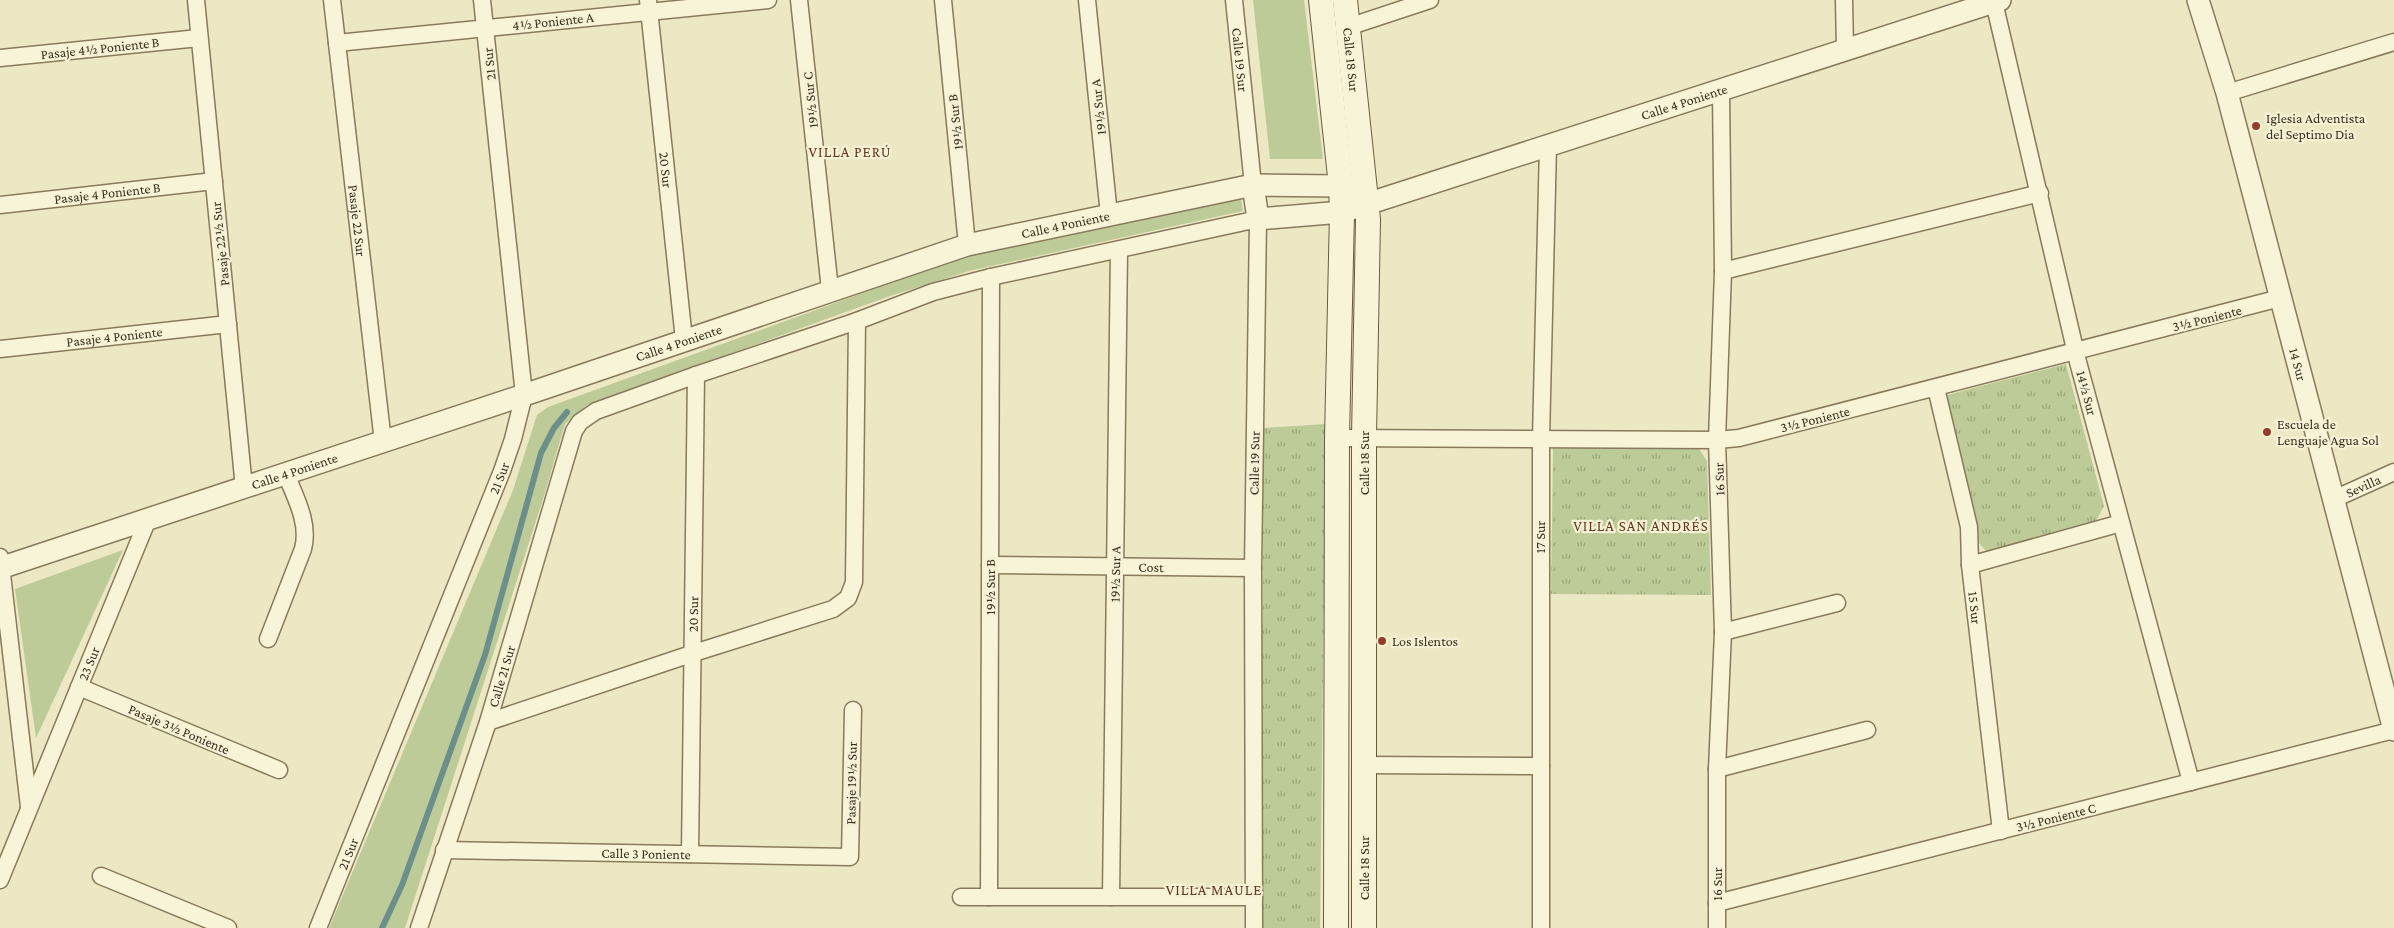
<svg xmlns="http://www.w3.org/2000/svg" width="2394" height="928" viewBox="0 0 2394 928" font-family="'Crimson Pro',serif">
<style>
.green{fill:#bdcb98}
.park{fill:url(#park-tufts)}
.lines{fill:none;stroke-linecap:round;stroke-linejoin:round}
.stream{stroke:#6d8f8c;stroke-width:6}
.minor-casing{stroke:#887a5b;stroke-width:19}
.tertiary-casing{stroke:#887a5b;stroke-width:24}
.secondary-casing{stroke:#6a5b3e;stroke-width:26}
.minor{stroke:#f8f4d8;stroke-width:16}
.tertiary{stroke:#f8f4d8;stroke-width:21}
.secondary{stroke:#f8f4d8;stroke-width:24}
.poi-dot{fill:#953d2c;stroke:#f5f1d4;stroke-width:2}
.labels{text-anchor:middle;stroke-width:4.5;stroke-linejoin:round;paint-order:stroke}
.street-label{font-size:14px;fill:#382f1f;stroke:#f5f1d4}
.poi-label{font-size:14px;fill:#382f1f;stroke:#f5f1d4;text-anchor:start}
.neighbourhood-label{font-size:15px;letter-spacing:1px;fill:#64391f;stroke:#f5f1d4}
</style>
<defs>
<pattern id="park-tufts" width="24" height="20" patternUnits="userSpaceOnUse" patternTransform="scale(1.25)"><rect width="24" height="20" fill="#bdcb98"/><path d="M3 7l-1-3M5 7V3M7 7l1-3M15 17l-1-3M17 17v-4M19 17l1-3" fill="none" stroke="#9ba57b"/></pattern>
</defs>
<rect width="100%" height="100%" fill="#ede8c4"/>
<!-- green -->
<g class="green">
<polygon points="1253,0 1304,0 1323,159 1270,159"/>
<polygon points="1241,199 1243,211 969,271 893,295 586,406 565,424 544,496 405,928 329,928 513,490 537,415 548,407 970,254"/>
<polygon points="123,550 36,738 15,589"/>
</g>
<!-- park -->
<g class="park">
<polygon points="2066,364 2104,506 2096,521 1986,551 1978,542 1947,395"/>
<polygon points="1326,424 1320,928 1263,928 1263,692 1257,667 1260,626 1263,623 1263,428"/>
<polygon points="1553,446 1698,447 1707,461 1711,595 1551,594"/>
</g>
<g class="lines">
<!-- stream -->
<polyline class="stream" points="382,928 402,885 485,655 541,453 554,428 567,412"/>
<defs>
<g id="minor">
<polyline points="196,0 244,488"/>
<path id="s1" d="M332,0l51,442"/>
<path id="s2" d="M648,0l36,340"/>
<polyline points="799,0 830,290"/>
<polyline points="943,0 967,245"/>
<polyline points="1087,0 1109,215"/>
<path id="s3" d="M1234,0l19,185"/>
<polyline points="1844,0 1845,50"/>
<polyline points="1994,2 2078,362 2191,782"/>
<polyline points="1348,27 1430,0"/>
<polyline points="337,43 768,0"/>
<polyline points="0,58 199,38"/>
<polyline points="2227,93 2394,42"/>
<path id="s4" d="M0,205l214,-24"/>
<polyline points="1723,271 2040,193"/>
<path id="s5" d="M0,349l228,-25"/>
<path id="s6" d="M1936,388l33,139 1,38 31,266"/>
<polyline points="1337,438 1717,440 1739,438 2280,298"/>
<path id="s7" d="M2334,499l60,-27"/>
<polyline points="0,557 29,807"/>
<path id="s8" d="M990,565l263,3"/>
<polyline points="1970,565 2121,523"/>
<polyline points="1723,632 1837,603"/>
<path d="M268,639l35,-90c7,-26 -8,-52 -17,-75"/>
<polyline points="79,687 279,770"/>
<polyline points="488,722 694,653 833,609 848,598 854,582 857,321"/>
<polyline points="1364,765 1541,766"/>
<polyline points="1717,769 1867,730"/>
<path id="s9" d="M444,850l406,7 3,-147"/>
<path id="s10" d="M690,854l6,-479"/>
<polyline points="101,876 228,928"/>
<path id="s11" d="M0,880l148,-361"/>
<polyline points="961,897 1254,897"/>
<polyline points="989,897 991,277"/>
<polyline points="1111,897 1119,250"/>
<polyline points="1717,903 2394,730"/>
<path id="s12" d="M318,928l184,-457 11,-32 11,-44 -42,-395"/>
<path id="s13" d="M419,928l69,-206 86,-291 6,-9 16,-11 100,-36 161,-54 76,-29 58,-15 267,-58 -5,349 1,360"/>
<polyline points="1541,928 1541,439 1548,145"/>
<polyline points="1717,928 1717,769 1723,632 1717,440 1723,271 1721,90"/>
</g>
<g id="tertiary">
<path id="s14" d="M2198,0l29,93 167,637"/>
<path id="s15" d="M1253,185l5,34 84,-7 658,-212"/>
<path id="s16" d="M0,568l524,-173 443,-150 286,-60 88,1 13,9"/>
</g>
<g id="secondary">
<polyline points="1321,0 1341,186 1342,212 1337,438 1336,928"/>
<path id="s17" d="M1345,0l23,219 -4,219v490"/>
</g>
</defs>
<!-- minor casing -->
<use href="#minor" class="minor-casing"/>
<!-- tertiary casing -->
<use href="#tertiary" class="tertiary-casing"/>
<!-- secondary casing -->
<use href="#secondary" class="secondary-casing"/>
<!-- minor -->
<use href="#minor" class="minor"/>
<!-- tertiary -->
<use href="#tertiary" class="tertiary"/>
<!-- secondary -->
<use href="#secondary" class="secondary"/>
</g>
<!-- markers -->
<g class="poi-dot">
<circle cx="2256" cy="126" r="5"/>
<circle cx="2267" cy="432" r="5"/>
<circle cx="1382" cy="641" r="5"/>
</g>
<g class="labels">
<!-- street labels -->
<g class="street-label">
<text transform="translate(553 21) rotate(-6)" y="5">4½ Poniente A</text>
<text transform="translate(100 48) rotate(-6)" y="5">Pasaje 4½ Poniente B</text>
<text dy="5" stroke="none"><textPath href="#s3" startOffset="60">Calle 19 Sur</textPath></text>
<text dy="5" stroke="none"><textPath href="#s17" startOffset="60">Calle 18 Sur</textPath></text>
<text transform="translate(489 64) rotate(-96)" y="5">21 Sur</text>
<text transform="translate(810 100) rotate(-96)" y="5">19½ Sur C</text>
<text dy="5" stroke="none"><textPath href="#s15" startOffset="478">Calle 4 Poniente</textPath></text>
<text transform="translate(1098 107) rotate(-96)" y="5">19½ Sur A</text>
<text transform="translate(955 122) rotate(-96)" y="5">19½ Sur B</text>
<text dy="5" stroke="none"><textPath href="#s2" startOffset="171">20 Sur</textPath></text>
<text dy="5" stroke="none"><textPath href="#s4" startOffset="108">Pasaje 4 Poniente B</textPath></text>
<text dy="5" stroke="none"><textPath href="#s1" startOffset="222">Pasaje 22 Sur</textPath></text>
<text dy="5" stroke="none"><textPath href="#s16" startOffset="1120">Calle 4 Poniente</textPath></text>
<text transform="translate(220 244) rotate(-96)" y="5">Pasaje 22½ Sur</text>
<text transform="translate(2207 318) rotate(-14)" y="5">3½ Poniente</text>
<text dy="5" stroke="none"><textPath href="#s5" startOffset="115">Pasaje 4 Poniente</textPath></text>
<text dy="5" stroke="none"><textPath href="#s16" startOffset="715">Calle 4 Poniente</textPath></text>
<text dy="5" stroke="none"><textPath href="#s14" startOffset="378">14 Sur</textPath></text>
<text transform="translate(2087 393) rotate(75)" y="5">14½ Sur</text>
<text transform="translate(1815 419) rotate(-14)" y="5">3½ Poniente</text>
<text transform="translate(1254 463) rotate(-89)" y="5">Calle 19 Sur</text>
<text transform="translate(1364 463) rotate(-90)" y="5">Calle 18 Sur</text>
<text dy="5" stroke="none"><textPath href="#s16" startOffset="310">Calle 4 Poniente</textPath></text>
<text dy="5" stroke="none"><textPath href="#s12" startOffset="485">21 Sur</textPath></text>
<text transform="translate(1719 479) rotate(-92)" y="5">16 Sur</text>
<text dy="5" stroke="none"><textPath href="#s7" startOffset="32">Sevilla</textPath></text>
<text transform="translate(1540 537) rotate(-90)" y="5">17 Sur</text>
<text dy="5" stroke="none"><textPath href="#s8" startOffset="161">Cost</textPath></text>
<text transform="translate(1115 574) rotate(-89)" y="5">19½ Sur A</text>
<text transform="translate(990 587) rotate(-90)" y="5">19½ Sur B</text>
<text dy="5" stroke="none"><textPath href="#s6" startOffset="224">15 Sur</textPath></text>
<text dy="5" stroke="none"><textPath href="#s10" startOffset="240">20 Sur</textPath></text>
<text dy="5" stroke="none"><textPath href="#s11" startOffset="234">23 Sur</textPath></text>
<text dy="5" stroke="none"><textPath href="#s13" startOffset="265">Calle 21 Sur</textPath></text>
<text transform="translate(179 729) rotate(23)" y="5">Pasaje 3½ Poniente</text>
<text transform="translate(851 783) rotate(-89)" y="5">Pasaje 19½ Sur</text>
<text transform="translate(2056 817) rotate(-14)" y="5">3½ Poniente C</text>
<text dy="5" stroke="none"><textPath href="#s9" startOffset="202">Calle 3 Poniente</textPath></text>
<text dy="5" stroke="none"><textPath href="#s12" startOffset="80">21 Sur</textPath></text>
<text transform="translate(1364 868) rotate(-90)" y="5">Calle 18 Sur</text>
<text transform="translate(1717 884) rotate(-90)" y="5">16 Sur</text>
</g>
<!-- poi labels -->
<g class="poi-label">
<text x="2266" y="123">Iglesia Adventista<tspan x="2266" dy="16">del Septimo Dia</tspan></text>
<text x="2277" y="429">Escuela de<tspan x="2277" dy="16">Lenguaje Agua Sol</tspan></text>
<text x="1392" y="646">Los Islentos</text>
</g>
<!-- neighbourhood labels -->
<g class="neighbourhood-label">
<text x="850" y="157">VILLA PERÚ</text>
<text x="1641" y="531">VILLA SAN ANDRÉS</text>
<text x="1214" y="895">VILLA MAULE</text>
</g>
</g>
</svg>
